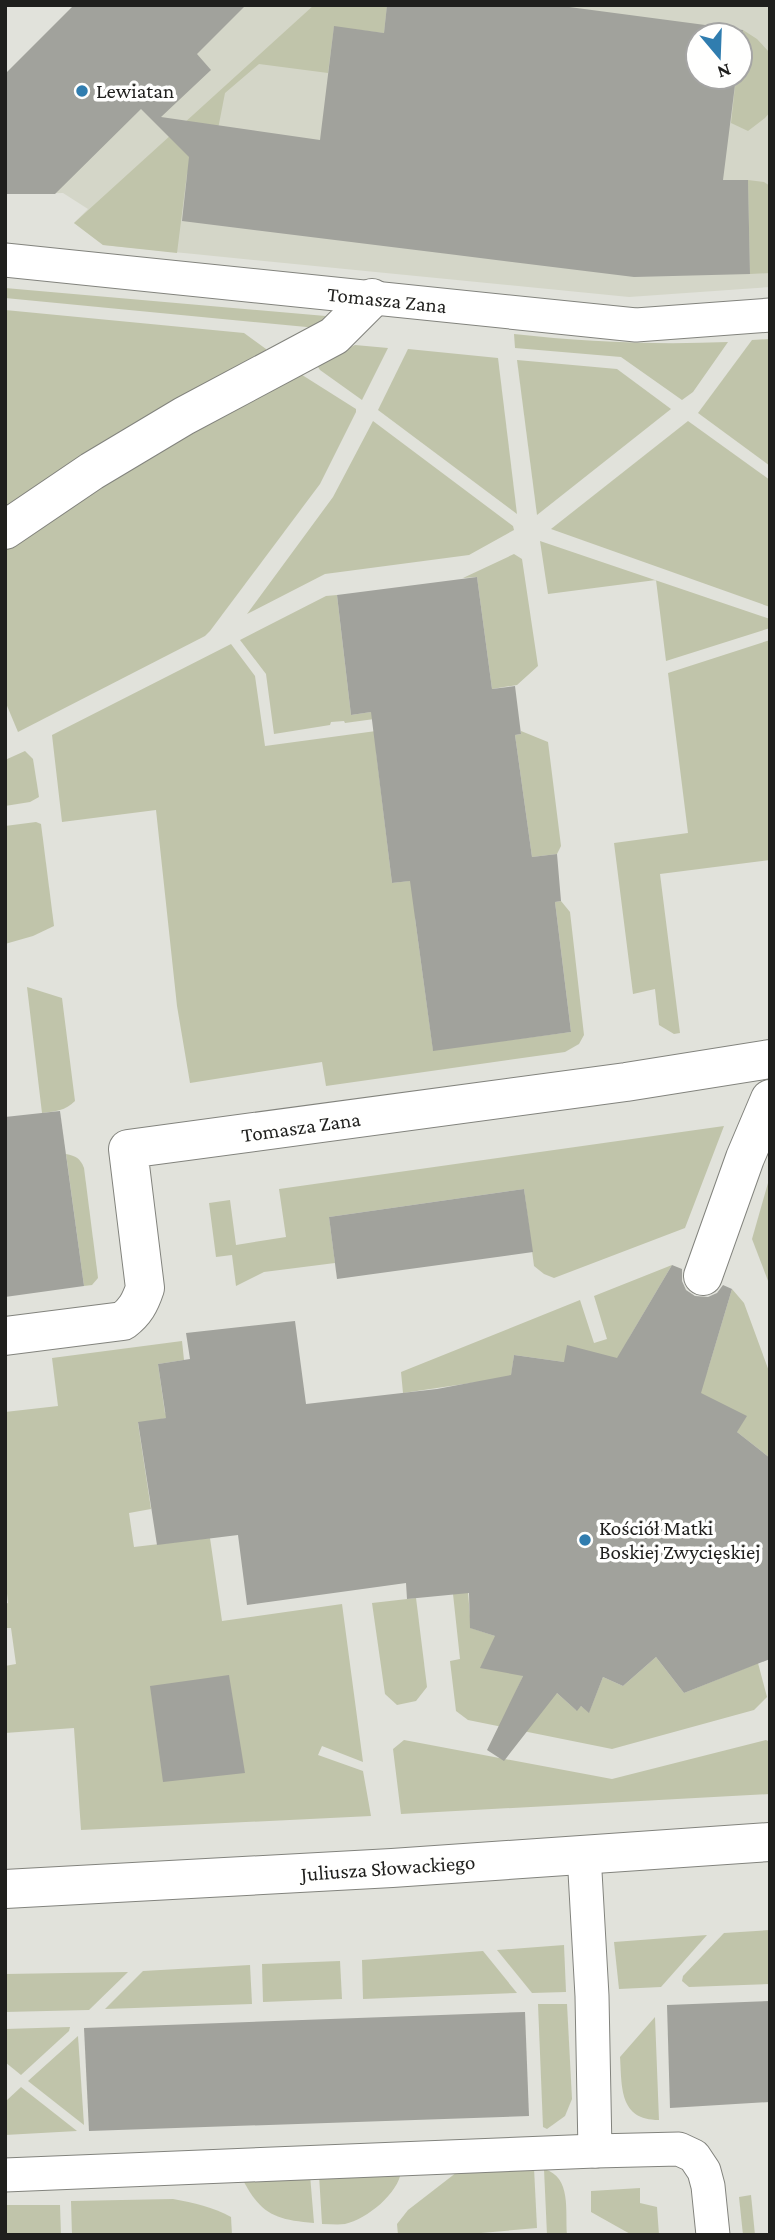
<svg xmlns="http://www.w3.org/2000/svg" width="775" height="2240" viewBox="0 0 775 2240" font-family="'Crimson Pro',serif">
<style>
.built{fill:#d4d6c8;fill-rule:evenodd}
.green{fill:#c0c4aa}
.building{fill:#a1a29c}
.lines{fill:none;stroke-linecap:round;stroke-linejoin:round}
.service-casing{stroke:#82837d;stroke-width:35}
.pedestrian-casing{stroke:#82837d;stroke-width:40}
.minor-casing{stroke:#82837d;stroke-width:40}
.service{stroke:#fff;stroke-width:33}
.pedestrian{stroke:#fff;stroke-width:38}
.minor{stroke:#fff;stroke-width:38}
.poi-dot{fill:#307daf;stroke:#fffffe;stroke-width:2.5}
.labels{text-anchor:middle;stroke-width:7;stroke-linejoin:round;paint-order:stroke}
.poi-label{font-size:21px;fill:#1f1f1d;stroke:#fffffe;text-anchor:start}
.street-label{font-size:21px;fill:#1f1f1d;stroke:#fffffe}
</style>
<rect width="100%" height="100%" fill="#e1e2db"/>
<!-- built -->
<path class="built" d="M74,5h695l1,282 -141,10 -526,-52 -29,-22 14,-14 -25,-16 -58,1zM698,35h42v42h-42z"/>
<!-- green -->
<g class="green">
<polygon points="314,5 387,5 384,33 334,27 328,73 259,64 225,93 218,129 187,174 177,253 103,245 74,223"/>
<polygon points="743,30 757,39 770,53 770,112 765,118 748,131 731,123 736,77 740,77"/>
<polygon points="748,180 764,182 770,186 770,273 750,274"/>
<polygon points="5,288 337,317 317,328 5,298"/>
<polygon points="5,310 244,333 266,349 266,354 5,511"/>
<path d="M514,334c71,8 142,11 214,8l-35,50 -11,8 -61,-43 -106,-9z"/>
<polygon points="770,339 770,466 698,413 752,340"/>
<polygon points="355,345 388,348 362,400 320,370 316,364"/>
<polygon points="408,349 498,358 517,514 378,410"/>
<polygon points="517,360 617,369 671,409 537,515"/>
<polygon points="299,373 356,409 356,412 320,484 210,631 205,636 18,732 5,701 5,551 42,523 144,457"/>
<polygon points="373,421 513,526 514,530 469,555 325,574 247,614 333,497"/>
<polygon points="688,421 770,480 770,607 551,529"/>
<polygon points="540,541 770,619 770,628 666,661 656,580 548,594"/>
<polygon points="514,554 522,559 538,666 517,685 492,689 477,577 463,578"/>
<polygon points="337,595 351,715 410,706 411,714 345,723 344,721 331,722 330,725 274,734 266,674 240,640 326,596"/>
<polygon points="770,640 770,860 660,874 680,1033 674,1034 659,1025 655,989 633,994 614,843 688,833 668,673"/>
<polygon points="231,644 255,676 265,746 413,726 376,751 392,883 451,876 415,918 433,1050 571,1032 555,902 561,901 570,912 584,1035 579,1044 565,1052 326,1086 322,1062 190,1083 177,1006 156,810 62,822 52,735"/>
<polygon points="521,731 548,742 561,846 557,854 532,857 515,735 521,734"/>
<polygon points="25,751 33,759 39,797 30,802 5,806 5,760"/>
<polygon points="36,822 41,824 54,926 33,936 5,944 5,826"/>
<path d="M27,987l35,11 13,103c-10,10 -19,10 -33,12z"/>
<polygon points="724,1126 685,1228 554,1278 544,1274 534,1266 524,1189 329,1217 335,1263 264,1272 236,1286 232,1255 216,1257 209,1203 230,1200 236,1245 286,1237 279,1189"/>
<path d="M66,1154c10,2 14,4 18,14l14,110 -6,7 -8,1z"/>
<polygon points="770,1176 770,1286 752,1239"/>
<polygon points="672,1265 629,1338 621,1359 564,1362 514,1355 511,1377 403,1393 401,1372 580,1300 594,1343 607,1339 594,1296"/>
<polygon points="732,1289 744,1303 770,1374 770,1458 737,1432 698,1392 708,1369"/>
<polygon points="182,1341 184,1360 158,1364 165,1413 173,1417 138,1423 151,1509 129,1513 134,1547 210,1538 222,1621 342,1604 363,1762 322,1746 318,1755 363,1771 371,1816 81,1830 74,1728 5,1733 5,1666 16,1664 11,1628 5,1628 5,1604 8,1603 5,1575 5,1412 58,1406 52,1358"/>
<polygon points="468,1592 471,1628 495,1636 523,1676 512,1700 519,1703 557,1693 576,1710 581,1706 589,1712 603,1677 623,1686 656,1657 684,1693 758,1663 767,1697 754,1710 612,1749 468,1720 456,1711 450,1661 460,1659 453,1594"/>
<polygon points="416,1598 427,1687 416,1701 397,1705 385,1694 372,1603"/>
<polygon points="404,1740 612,1779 766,1740 770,1742 770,1794 401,1814 393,1749"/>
<polygon points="770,1930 770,1984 689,1987 682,1981 683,1976 724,1933"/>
<polygon points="707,1935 661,1987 619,1989 614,1942"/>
<polygon points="564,1945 566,1992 532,1993 497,1950"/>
<polygon points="483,1951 517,1993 363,1999 362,1960"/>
<polygon points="340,1961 342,1999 263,2002 262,1964"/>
<polygon points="250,1965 252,2004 105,2009 143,1971"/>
<polygon points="128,1972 89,2010 5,2012 5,1974"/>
<polygon points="538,2004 567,2004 572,2099 565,2116 547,2129 543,2127"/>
<path d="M655,2017l4,103c-40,0 -37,-33 -39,-63z"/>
<polygon points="70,2027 69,2031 21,2075 5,2062 5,2029"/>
<polygon points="78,2036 84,2125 28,2081"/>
<polygon points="21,2087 77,2131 5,2135 5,2102"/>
<polygon points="534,2168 537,2228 458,2235 398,2235 397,2224 408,2210 461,2169"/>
<path d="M544,2169c28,8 21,42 23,66h-20z"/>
<path d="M401,2171c-2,22 -34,48 -56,53 -7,1 -15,0 -23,0l-3,-49z"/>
<path d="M310,2175l4,48c-39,-3 -54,-9 -72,-45z"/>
<polygon points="640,2188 640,2203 657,2207 659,2235 632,2235 591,2212 591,2191"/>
<polygon points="751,2195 755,2235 743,2235 739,2197"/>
<path d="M173,2199c21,4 40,8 58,18l1,18h-160l-1,-34z"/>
<polygon points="5,2205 60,2205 61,2235 6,2235"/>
</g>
<!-- building -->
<g class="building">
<polygon points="74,5 246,5 197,54 211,70 161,117 320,140 334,26 384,33 387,5 554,5 743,30 740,49 740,35 698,35 698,77 736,77 723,180 748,180 750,274 634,277 182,221 189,157 141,109 55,194 5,194 5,74"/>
<polygon points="477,577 492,689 515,686 521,734 515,735 532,857 557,854 561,901 555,902 571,1032 433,1051 410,881 392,883 371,712 351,715 337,595"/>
<polygon points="60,1111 84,1286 5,1297 5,1117"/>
<polygon points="524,1189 533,1252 337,1279 329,1217"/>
<polygon points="672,1265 682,1269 682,1281 686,1290 695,1296 708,1297 717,1293 723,1285 732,1289 701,1393 747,1416 737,1432 770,1458 770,1659 684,1693 656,1657 623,1686 603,1677 589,1713 581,1706 577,1711 557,1693 504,1761 487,1750 523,1676 480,1668 495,1636 470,1628 469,1593 407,1599 406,1583 247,1605 238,1535 157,1545 138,1422 166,1418 158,1364 190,1359 186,1333 295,1321 306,1404 437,1389 511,1375 514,1355 564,1362 567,1345 617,1358"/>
<polygon points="229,1675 245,1773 163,1782 150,1686"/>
<polygon points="770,2001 770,2102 670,2108 667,2005"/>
<polygon points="525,2012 529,2116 89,2131 84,2028"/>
</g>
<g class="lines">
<defs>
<g id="service">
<polyline points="5,260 636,325 770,315"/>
<polyline points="584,1854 592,1996 595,2151 679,2149 694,2156 704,2171 708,2186 713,2235"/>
<polyline points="5,2175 595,2151"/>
</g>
<g id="pedestrian">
<polyline points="5,530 92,471 184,416 334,336 372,298"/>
<polyline points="703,1276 745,1158 770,1099"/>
</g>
<g id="minor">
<path d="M5,1336l118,-15c12,-9 17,-18 22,-33l-17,-139 498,-67 144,-23"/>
<polyline points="5,1889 392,1868 770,1842"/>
</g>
</defs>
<!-- service casing -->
<use href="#service" class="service-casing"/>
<!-- pedestrian casing -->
<use href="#pedestrian" class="pedestrian-casing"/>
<!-- minor casing -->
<use href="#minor" class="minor-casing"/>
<!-- service -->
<use href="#service" class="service"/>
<!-- pedestrian -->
<use href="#pedestrian" class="pedestrian"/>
<!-- minor -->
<use href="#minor" class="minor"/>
</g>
<!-- markers -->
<g class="poi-dot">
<circle cx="82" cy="91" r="7"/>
<circle cx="585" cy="1540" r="7"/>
</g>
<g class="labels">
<!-- poi labels -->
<g class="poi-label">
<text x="96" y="98">Lewiatan</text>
<text x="599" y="1535">Kościół Matki<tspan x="599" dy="24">Boskiej Zwycięskiej</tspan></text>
</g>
<!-- street labels -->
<g class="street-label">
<text transform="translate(387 300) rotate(6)" y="7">Tomasza Zana</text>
<text transform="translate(301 1127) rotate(-8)" y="7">Tomasza Zana</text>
<text transform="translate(388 1868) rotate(-4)" y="7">Juliusza Słowackiego</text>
</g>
</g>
<!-- border -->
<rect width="775" height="2240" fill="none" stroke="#1f1f1d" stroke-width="14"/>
<!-- north arrow -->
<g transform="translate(719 56) rotate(161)"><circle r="33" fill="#fffffe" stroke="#a5a5a4" stroke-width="2"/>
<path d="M0-5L12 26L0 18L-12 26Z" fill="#307daf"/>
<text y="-10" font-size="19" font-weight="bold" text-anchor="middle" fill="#1f1f1d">N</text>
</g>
</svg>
